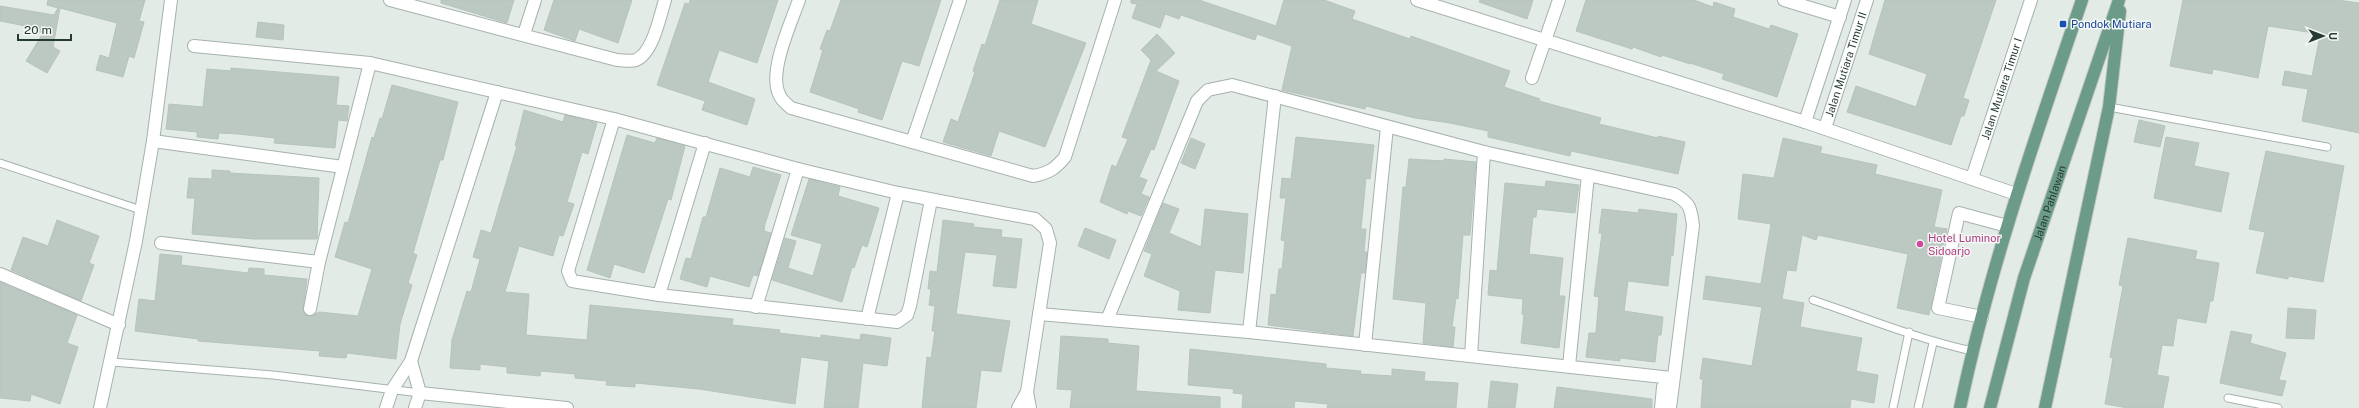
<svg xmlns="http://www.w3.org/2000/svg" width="2359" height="408" viewBox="0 0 2359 408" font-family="'Public Sans',sans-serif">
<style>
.building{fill:#bcc8c2;stroke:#b6c4bd}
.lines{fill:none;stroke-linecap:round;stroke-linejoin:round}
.service-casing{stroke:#a6b2ac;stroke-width:9}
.minor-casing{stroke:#a6b2ac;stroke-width:14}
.primary-casing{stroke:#c2c8c6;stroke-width:14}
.service{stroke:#fff;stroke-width:7}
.minor{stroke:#fff;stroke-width:12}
.primary{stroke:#6d9b8a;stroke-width:12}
.transit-dot{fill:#1a4fb4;stroke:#f3f8f5;stroke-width:1.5}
.hotel-dot{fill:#d1479c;stroke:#f3f8f5;stroke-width:1.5}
.labels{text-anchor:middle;stroke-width:3;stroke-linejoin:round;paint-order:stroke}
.transit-label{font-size:11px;fill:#164399;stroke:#f3f8f5;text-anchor:start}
.street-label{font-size:11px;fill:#253a32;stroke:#f3f8f5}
.hotel-label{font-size:11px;fill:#b23c85;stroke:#f3f8f5;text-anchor:start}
</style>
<rect width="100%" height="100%" fill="#e3ebe6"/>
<!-- building -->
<g class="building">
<polygon points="48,0 145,0 139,21 144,22 134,58 129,56 123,77 96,70 100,55 109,58 117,23 60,8 53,47 60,51 47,73 26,61 43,33 36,31 36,28 0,21 0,6 54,15 58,8 47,5"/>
<polygon points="441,0 514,0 507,23 441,3"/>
<polygon points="554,0 632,0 618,43 579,29 575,41 544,30"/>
<polygon points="690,0 778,0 757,63 719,50 708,82 755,99 747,125 702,110 705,101 657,85 685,3 689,4"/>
<polygon points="841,0 941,0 919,66 902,61 882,120 858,112 859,109 810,92 823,50 820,49 827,30 830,31"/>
<polygon points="1000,0 1038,0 1031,24 1086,43 1045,147 999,131 991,156 943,142 951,119 958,122 975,72 973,71 982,44 985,45"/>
<polygon points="1131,0 1199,0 1276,26 1284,0 1324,0 1355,11 1352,19 1410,39 1411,36 1510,71 1504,87 1540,99 1539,101 1601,118 1599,124 1658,138 1658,136 1685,142 1678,174 1571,151 1570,156 1488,137 1488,131 1450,123 1415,118 1366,106 1365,109 1282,90 1292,46 1257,34 1255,40 1181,15 1179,19 1165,14 1160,28 1132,18 1137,4 1131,3"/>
<polygon points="1480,0 1533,0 1527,19 1479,2"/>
<polygon points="1586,0 1694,0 1713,7 1714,2 1735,9 1733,17 1769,29 1771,25 1798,34 1777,97 1722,79 1724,74 1690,63 1690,64 1662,55 1661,57 1633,47 1632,49 1576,31"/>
<polygon points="1885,0 1996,0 1963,98 1969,100 1964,116 1961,116 1951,145 1847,112 1856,86 1916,107 1927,74 1869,54"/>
<polygon points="2183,0 2338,0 2359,3 2359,133 2302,121 2308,89 2282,85 2285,71 2312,76 2320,36 2314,33 2268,26 2258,78 2213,69 2212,74 2170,66"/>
<polygon points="258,22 284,25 283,40 256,37"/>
<polygon points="1157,34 1175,53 1156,71 1179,81 1154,150 1151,149 1139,177 1147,180 1141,194 1149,197 1141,216 1128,211 1127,214 1100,202 1112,165 1116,167 1128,139 1122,137 1151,60 1141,50"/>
<polygon points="231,68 339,77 336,105 349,106 347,121 338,120 335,148 274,143 275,138 238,134 219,133 218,139 197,137 197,132 166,129 169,104 203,107 207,69 231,71"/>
<polygon points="392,85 458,102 443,160 440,160 413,253 417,255 408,283 412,285 400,324 396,359 347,353 346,358 319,356 320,351 198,341 198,339 135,331 139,299 155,301 160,254 182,256 181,265 248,273 249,268 264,269 264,275 307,279 303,308 305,315 312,316 319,312 358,316 372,269 335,257 345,222 348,223 372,137 374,138 380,118 382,119"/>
<polygon points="524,110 563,122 565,115 597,123 588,154 582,152 567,202 574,204 563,236 559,235 553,256 519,246 505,292 529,294 526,335 587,340 590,305 733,319 732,325 780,330 779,333 821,338 821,335 860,340 861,334 891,338 887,366 863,363 858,408 824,408 829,361 801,357 795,404 699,389 635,383 635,387 606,385 607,381 575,378 575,374 541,371 540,376 507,373 507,367 480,364 480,370 450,368 452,340 467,291 471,292 480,259 473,257 481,230 491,233 517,146 515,146"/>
<polygon points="2139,120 2165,126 2160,147 2134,142"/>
<polygon points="627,135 655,143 657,138 685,146 671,200 668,199 644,273 614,264 610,278 587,270"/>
<polygon points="1296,137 1374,145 1370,179 1366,178 1361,229 1366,229 1364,252 1367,252 1365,273 1361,273 1353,336 1268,325 1271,294 1276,295 1279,269 1282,269 1285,241 1281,240 1286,198 1280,198 1282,178 1291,179"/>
<polygon points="2166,137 2199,143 2194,166 2229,173 2221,212 2154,198"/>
<polygon points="1191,138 1205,144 1195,169 1181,163"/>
<polygon points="1783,138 1822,147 1820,153 1877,165 1875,174 1942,190 1934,227 1947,229 1929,315 1897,308 1908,254 1818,235 1816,240 1802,235 1796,271 1787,270 1782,299 1804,303 1800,327 1862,338 1856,371 1878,375 1874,403 1851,399 1850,408 1701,408 1703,379 1700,379 1703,358 1752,366 1762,307 1703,299 1706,276 1761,284 1771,224 1738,219 1743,174 1774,178"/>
<polygon points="2266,151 2344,166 2323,282 2288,276 2288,279 2256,273 2265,232 2249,229"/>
<polygon points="1409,159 1444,161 1444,159 1476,162 1470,235 1463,235 1458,299 1456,298 1452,327 1455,327 1453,347 1423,343 1426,303 1393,299 1403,187 1406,187"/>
<polygon points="753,167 781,175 765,224 764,231 771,233 758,276 753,275 749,287 710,276 707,287 680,279 686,258 691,259 703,217 706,217 720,168 750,177"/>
<polygon points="212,170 230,171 230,173 319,178 317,239 254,239 192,234 195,198 187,198 189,178 212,179"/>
<polygon points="809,179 840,187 838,196 879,208 867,247 862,245 854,268 852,267 842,302 772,280 785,238 796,241 788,268 813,276 822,244 791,235"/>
<polygon points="1546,181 1579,185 1575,213 1537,209 1536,217 1533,217 1529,254 1563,258 1559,296 1565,296 1559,348 1521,343 1524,315 1522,314 1523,299 1488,295 1490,270 1497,271 1505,183 1545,187"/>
<polygon points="1163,203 1179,209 1169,233 1201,247 1205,209 1248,214 1243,273 1215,270 1210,313 1178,310 1180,291 1144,276 1152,254 1144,251"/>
<polygon points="1602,209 1638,213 1639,209 1677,214 1673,256 1671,255 1668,286 1628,281 1624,311 1663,317 1661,335 1658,335 1655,362 1620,358 1620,361 1586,357 1589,333 1596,333 1599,297 1594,296 1602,233 1599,233"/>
<polygon points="57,220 99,236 89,263 94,265 81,301 11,270 23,237 48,246"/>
<polygon points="943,220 974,224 973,227 1002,230 1001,237 1022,239 1016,288 993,286 997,255 965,252 956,314 1010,321 1001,372 981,370 976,408 922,408 927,357 931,358 935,331 932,331 935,306 929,305 931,289 928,289 930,271 937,272"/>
<polygon points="1085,228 1116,240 1109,259 1078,246"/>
<polygon points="2128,238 2197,251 2195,259 2219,263 2213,301 2210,301 2206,323 2177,318 2173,346 2162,345 2157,375 2169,377 2163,408 2128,408 2105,404 2113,358 2110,357 2123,286 2119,285"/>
<polygon points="0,282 77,315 67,343 78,347 60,404 31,394 30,401 0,398"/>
<polygon points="2288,308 2316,310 2314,339 2286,338"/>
<polygon points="2231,331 2252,335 2250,343 2286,353 2279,380 2286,381 2282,396 2220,383"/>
<polygon points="1061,336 1108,339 1108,343 1139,346 1136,391 1220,397 1220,408 1070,408 1072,390 1057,389"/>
<polygon points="1190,349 1326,364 1326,368 1361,371 1360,374 1392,376 1392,369 1425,372 1424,381 1458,383 1456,408 1327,408 1328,404 1295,401 1294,408 1242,408 1243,394 1233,393 1234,389 1188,385"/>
<polygon points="1491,381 1518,384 1515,408 1488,408"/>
<polygon points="1557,387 1652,399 1652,408 1554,408"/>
</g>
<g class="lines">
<defs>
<g id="service">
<polyline points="2109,107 2327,147"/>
<polyline points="0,163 141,210"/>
<path d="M1813,300c53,18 105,39 159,51"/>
<polyline points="112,362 273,375 420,393"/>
<polyline points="2228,398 2278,408"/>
<polyline points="1893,408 1909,332"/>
<polyline points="1918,408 1933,343"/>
</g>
<g id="minor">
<path d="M390,0l227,60c6,0 14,2 19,0 17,-7 24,-44 29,-60"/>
<path d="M799,0c-8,23 -32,74 -19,96 2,5 7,8 11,12l242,68c16,-3 22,-7 32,-19l50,-157"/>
<polyline points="1417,0 1805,122 2016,194"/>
<polyline points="1784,0 1840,17"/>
<polyline points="524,34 535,0"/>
<polyline points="194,46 370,63 614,119 798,169 898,193 1035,219 1046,229 1050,243 1027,392 1030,408"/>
<polyline points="1532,78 1559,0"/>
<polyline points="614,119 568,271 572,281 659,295 897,322 907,315 910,306 931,200"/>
<polyline points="1805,122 1845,0"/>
<path id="s1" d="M1825,128l42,-128"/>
<polyline points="153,141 343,167"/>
<polyline points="912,142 960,0"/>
<path id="s2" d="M1972,178l59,-178"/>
<polyline points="161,243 319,262"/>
<polyline points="0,274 119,325"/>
<polyline points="659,295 705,143"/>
<polyline points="756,307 798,169"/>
<polyline points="310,309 319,262 370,63"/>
<polyline points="1039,314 1249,332 1672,378"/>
<polyline points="1982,317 1938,308 1959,213 2007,226"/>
<polyline points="867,319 898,193"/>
<path d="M1107,320l90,-219 11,-11 24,-5 252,67 190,42c16,9 17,14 19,32l-23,182"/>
<polyline points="1249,332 1275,96"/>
<polyline points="1365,345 1387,127"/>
<polyline points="1471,356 1484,152"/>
<polyline points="411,361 420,393 415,408"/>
<polyline points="1569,366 1588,175"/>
<polyline points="420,393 567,408"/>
<polyline points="100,408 136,241 153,141 171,0"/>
<polyline points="386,408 392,390 411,361 497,92"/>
<polyline points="1018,408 1027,392"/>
<polyline points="1661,408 1663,387"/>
</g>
<g id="primary">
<path d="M1960,408c29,-139 76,-273 122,-408"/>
<path id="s3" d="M1990,408l34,-130 95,-278"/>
<polyline points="2045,408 2109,107 2120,11"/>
</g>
</defs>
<!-- service casing -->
<use href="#service" class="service-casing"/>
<!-- minor casing -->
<use href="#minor" class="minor-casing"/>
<!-- primary casing -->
<use href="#primary" class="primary-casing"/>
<!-- service -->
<use href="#service" class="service"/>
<!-- minor -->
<use href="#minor" class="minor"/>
<!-- primary -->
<use href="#primary" class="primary"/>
</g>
<!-- markers -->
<rect class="transit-dot" x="2059" y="20" width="8" height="8" rx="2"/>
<circle class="hotel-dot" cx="1920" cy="244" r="4"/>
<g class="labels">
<!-- transit labels -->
<g class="transit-label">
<text x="2071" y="28">Pondok Mutiara</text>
</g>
<!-- street labels -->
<g class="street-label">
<text dy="4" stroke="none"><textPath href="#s1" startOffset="67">Jalan Mutiara Timur II</textPath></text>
<text dy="4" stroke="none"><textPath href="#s2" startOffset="94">Jalan Mutiara Timur I</textPath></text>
<text dy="4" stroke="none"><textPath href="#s3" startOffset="214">Jalan Pahlawan</textPath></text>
</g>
<!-- hotel labels -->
<g class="hotel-label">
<text x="1928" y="242">Hotel Luminor<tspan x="1928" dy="13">Sidoarjo</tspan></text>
</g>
</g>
<!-- north arrow -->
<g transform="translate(2323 36) rotate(90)" stroke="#f3f8f5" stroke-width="3" paint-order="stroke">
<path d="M0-3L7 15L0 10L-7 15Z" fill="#253a32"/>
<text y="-6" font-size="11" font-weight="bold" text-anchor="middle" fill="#253a32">U</text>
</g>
<!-- scale -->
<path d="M18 34v6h53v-6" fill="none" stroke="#253a32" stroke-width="2"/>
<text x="24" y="34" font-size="12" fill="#253a32" stroke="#f3f8f5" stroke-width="3" paint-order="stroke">20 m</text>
</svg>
